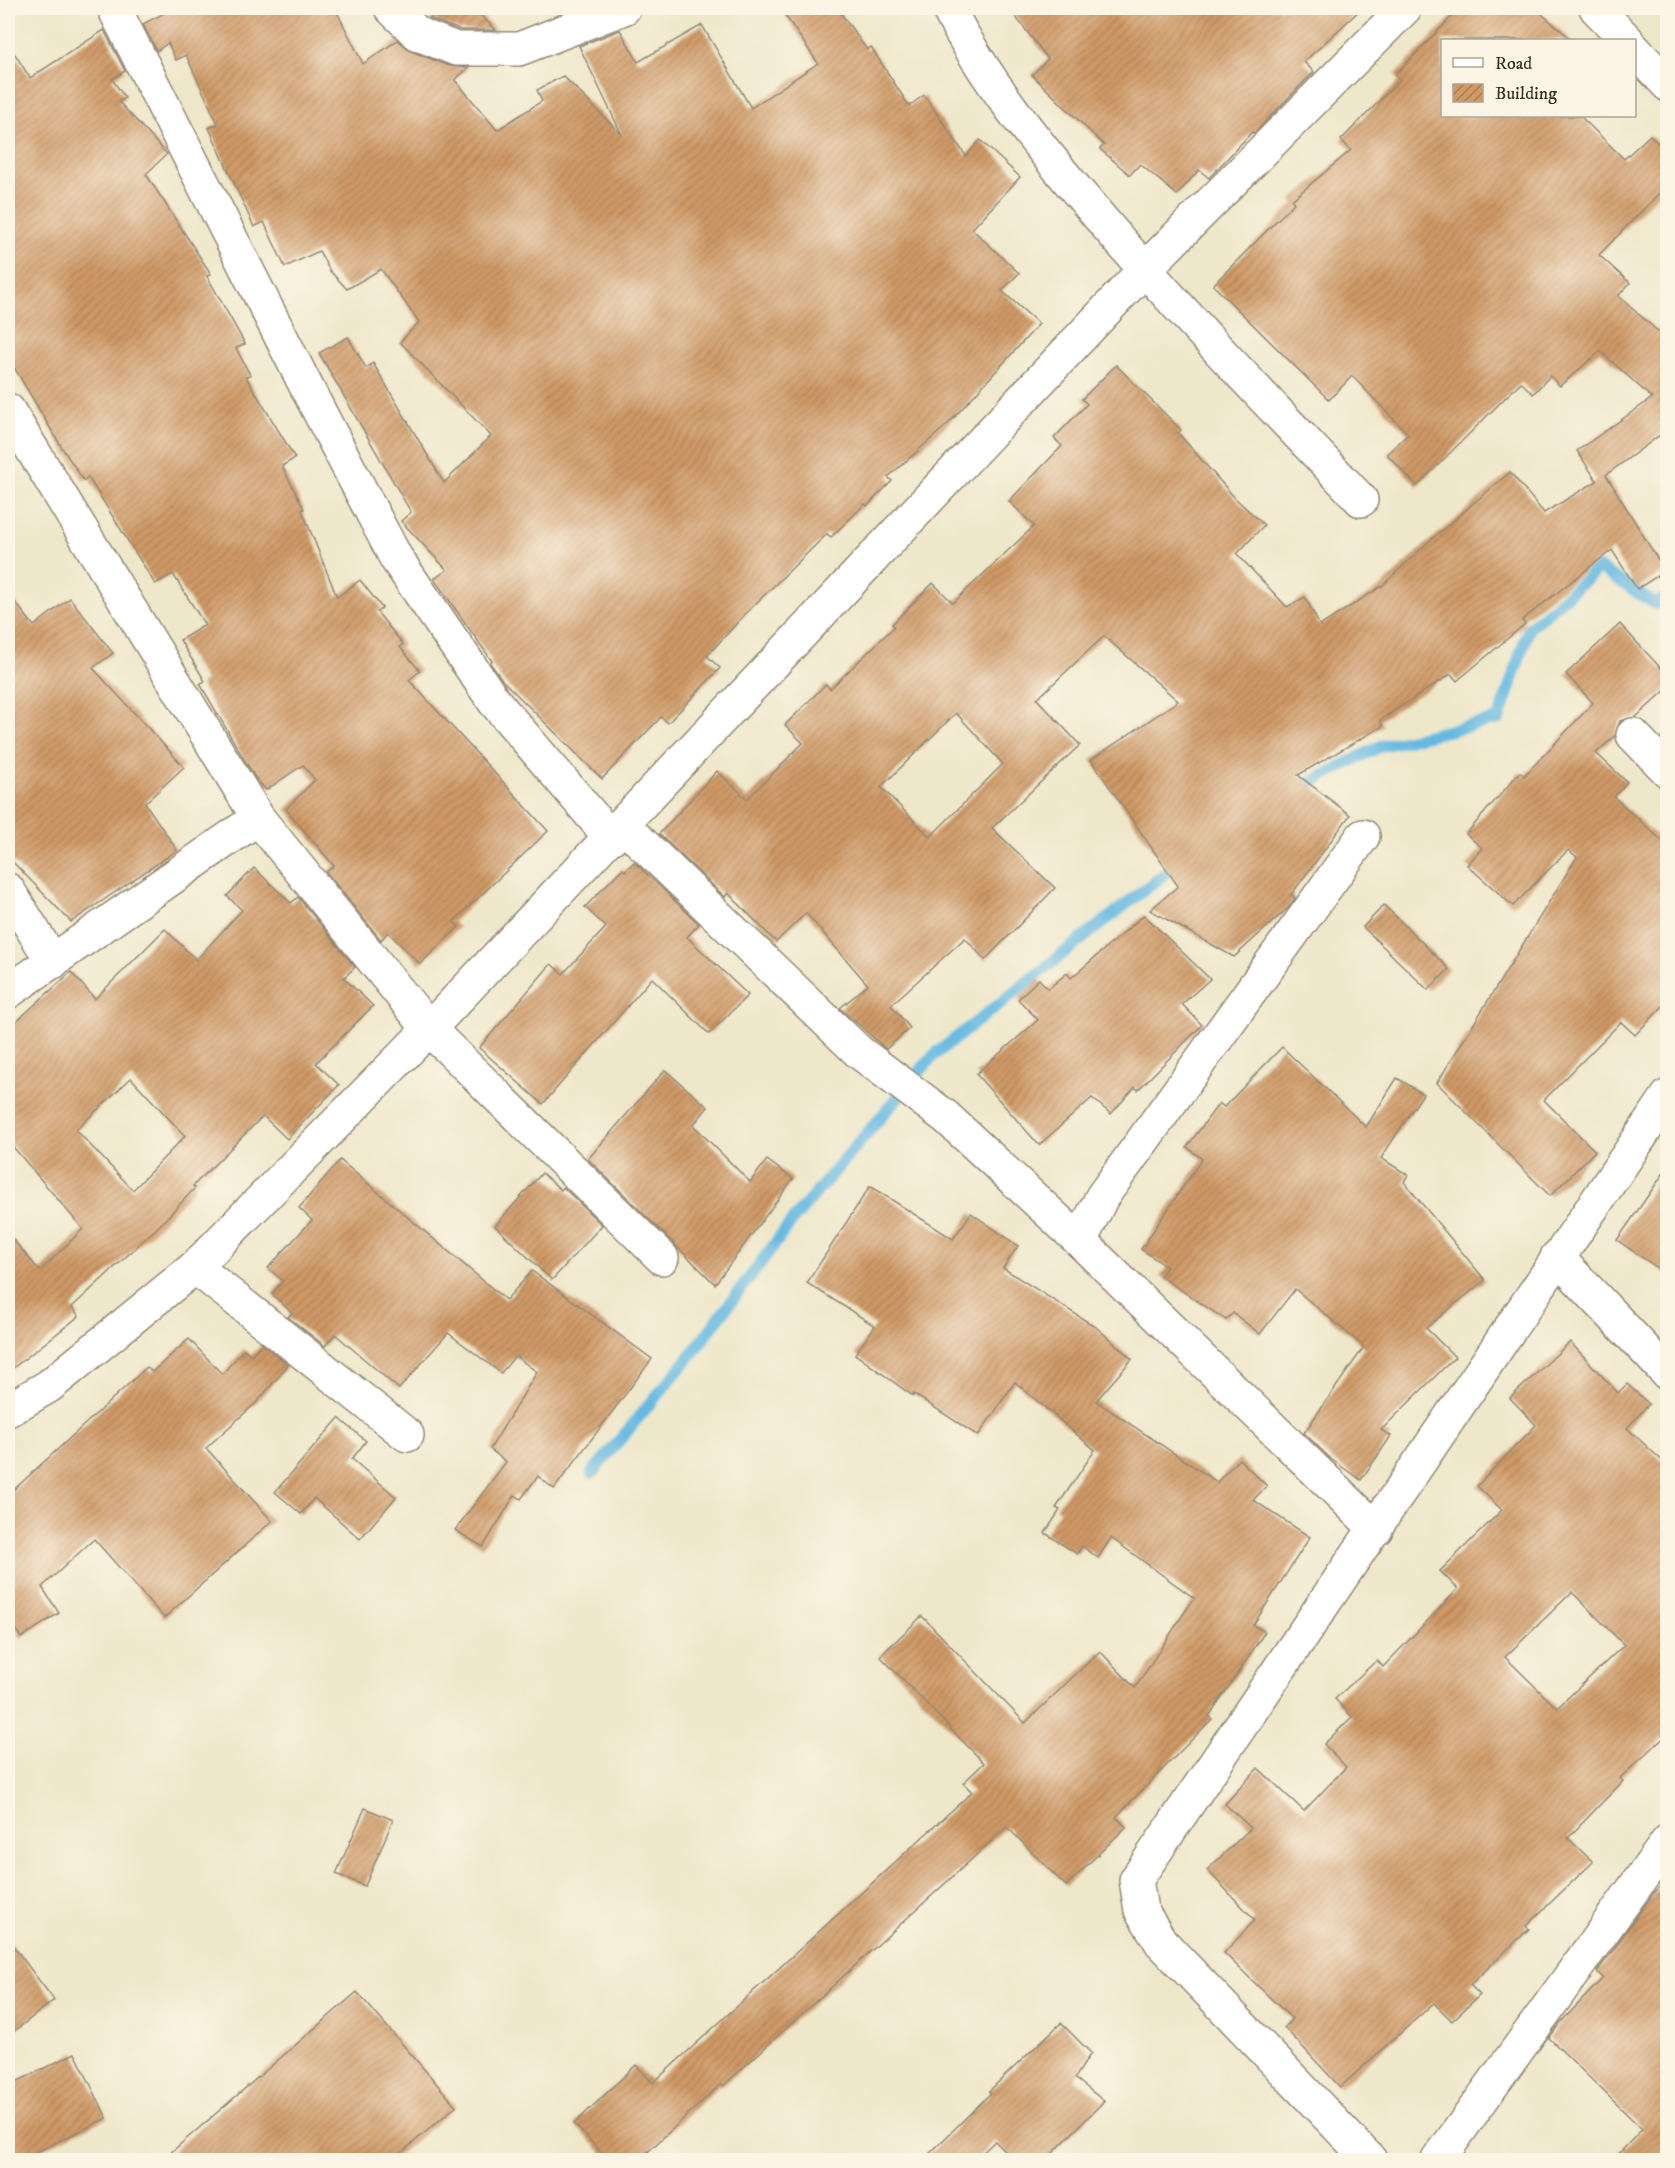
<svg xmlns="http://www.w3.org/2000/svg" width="1675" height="2168" viewBox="0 0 1675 2168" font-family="'IM FELL DW Pica',serif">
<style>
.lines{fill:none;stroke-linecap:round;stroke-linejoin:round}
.stream{stroke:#66bae2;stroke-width:12}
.building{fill:url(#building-hatch);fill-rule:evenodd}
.minor-casing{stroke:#948874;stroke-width:36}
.minor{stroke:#fff;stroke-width:33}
</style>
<defs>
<pattern id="building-hatch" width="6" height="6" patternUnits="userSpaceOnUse" patternTransform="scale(1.5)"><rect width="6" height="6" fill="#d09a66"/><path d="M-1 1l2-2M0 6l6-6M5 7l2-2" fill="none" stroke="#aa7e53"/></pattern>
</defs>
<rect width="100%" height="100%" fill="#fcf5e5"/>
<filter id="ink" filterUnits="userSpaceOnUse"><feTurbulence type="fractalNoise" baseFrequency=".0167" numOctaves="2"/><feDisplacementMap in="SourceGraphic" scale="12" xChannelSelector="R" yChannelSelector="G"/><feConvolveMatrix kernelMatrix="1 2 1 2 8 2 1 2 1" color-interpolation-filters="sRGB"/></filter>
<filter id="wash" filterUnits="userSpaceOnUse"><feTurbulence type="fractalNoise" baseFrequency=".008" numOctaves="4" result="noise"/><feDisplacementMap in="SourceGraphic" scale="24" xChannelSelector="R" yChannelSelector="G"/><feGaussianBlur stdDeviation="1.35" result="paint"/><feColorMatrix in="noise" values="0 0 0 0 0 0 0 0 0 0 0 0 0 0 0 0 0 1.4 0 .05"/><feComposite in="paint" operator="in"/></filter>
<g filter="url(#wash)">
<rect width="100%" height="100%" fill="#eee7ca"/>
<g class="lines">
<!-- stream -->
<g class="stream">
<polyline points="1295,790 1381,746 1499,719 1529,628 1599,568 1655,604 1668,596"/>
<polyline points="592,1473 691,1355 792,1221 933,1056 1181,861"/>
</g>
</g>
<g id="blocks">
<!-- building -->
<g class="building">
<polygon points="174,8 335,8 363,64 398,40 411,51 449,66 468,68 455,80 497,130 542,101 537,90 563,76 622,135 579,46 620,30 638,62 702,25 751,108 818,63 780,8 837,8 867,50 871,47 909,106 924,95 966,156 980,140 1020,177 972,229 1019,273 1002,291 1039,324 947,425 888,477 892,481 867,506 865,504 831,537 827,534 746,613 707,656 720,668 668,723 661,717 602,779 503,681 490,663 492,661 434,579 447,570 401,521 411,512 319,353 348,337 366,368 373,363 444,483 491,436 400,342 419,322 381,269 347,289 330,271 319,251 285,267 264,222 254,227 209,128 218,124 186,55 176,60 168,43 157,51 143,24"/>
<polygon points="444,8 473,8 496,30 460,30 429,18"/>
<polygon points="1009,8 1362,8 1304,62 1314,72 1298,88 1254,133 1252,132 1209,178 1199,170 1177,195 1140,164 1130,175 1100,149 1104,145 1032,75 1048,59"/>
<path d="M1460,8h75l37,32h-129v76h137l44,43 26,-24 18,19v30l-69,71 31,28 -12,13 50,44v89l-62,46 59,96 -28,18 -25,-39 -90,70 3,4 -68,57 -6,-7 -71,46 3,6 -85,49 52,40 -59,80 4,3 -6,9 -55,50 -84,-47 28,-24 -87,-126 87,-59 -74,-65 -67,63 43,46 -88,83 63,60 -70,72 -20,-22 -74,67 19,23 -24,21 -46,-41 28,-23 -62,-72 -30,29 -48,-49 -3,4 -66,-63 58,-63 30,28 56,-56 -18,-18 41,-41 4,5 64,-62 -2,-3 41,-41 20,20 81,-77 -25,-25 53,-55 -8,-8 33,-34 -5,-5 34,-34 65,65 -3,3 57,65 29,27 -27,29 50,53 18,-10 15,29 62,-40 44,-42 84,-72 34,41 53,-32 -20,-30 75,-53 -52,-47 -40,35 -10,-10 -17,18 -12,-12 -104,104 -30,-32 21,-20 -56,-58 -23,24 -116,-115 81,-82 -2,-3 59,-50 -10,-10 59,-60 -5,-5zM956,713l47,51 -73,73 -49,-50z"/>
<polygon points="104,30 125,71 112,79 125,98 119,102 167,154 146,174 211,274 207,276 245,344 236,348 250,375 246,377 295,458 282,466 304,509 302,510 337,597 360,580 382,608 377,612 403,644 400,647 420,671 409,680 548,831 453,922 459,927 420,964 388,932 381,940 326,872 334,866 286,809 315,780 303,765 266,790 254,776 200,684 205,681 180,640 205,625 173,574 155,584 88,477 84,481 62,448 8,357 8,43 30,78"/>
<polygon points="8,593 34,626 70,598 113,653 93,668 184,767 145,803 177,850 71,922 8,857"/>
<polygon points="1620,624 1668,676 1668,688 1636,717 1620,721 1615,736 1596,753 1627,782 1614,797 1668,846 1667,1002 1635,1035 1621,1022 1544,1100 1595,1151 1550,1196 1437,1083 1577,857 1568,850 1513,906 1467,865 1482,848 1466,834 1520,772 1524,776 1593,703 1566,674"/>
<polygon points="634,862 699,924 687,937 748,995 709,1034 652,978 543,1104 479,1048 551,964 563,974 606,927 585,907 622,869 625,871"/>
<path d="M254,868l37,35 7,-6 57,70 -11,11 29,28 -57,57 23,22 -52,54 -24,-23 -70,70 2,2 -35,37 -88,82 7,9 -71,56v-138l32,37 43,-42 -75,-88v-112l63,-57 24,27 70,-70 31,31 46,-50 -15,-14zM131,1078l54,58 -52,54 -57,-60z"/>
<polygon points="1384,905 1449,969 1428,990 1363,927"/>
<polygon points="1144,915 1210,979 1182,1004 1202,1025 1138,1090 1135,1087 1111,1114 1092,1098 1039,1145 976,1074 1038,1020 1018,999 1039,979 1048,989 1067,973 1071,978"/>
<polygon points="1282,1047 1366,1127 1397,1078 1423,1094 1381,1158 1408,1175 1404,1182 1485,1280 1426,1328 1455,1357 1381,1430 1391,1436 1361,1480 1332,1460 1304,1433 1364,1347 1295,1289 1260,1334 1233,1313 1226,1320 1160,1276 1167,1267 1141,1249 1202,1159 1187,1147 1219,1103 1224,1107"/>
<polygon points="665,1070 708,1107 693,1125 750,1182 767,1160 793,1179 715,1284 588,1159"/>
<polygon points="340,1160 506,1300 532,1271 652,1359 554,1489 538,1476 521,1499 515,1495 483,1547 455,1530 506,1462 490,1449 537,1372 515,1356 501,1373 448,1333 399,1389 335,1334 325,1346 288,1317 292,1313 272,1294 283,1281 268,1268 312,1220 299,1208"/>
<polygon points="1668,1167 1668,1275 1617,1240"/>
<polygon points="542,1173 561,1190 563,1187 602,1225 552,1280 495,1226"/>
<polygon points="870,1186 953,1239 971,1213 1018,1246 1003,1268 1096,1327 1132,1359 1096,1401 1217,1482 1239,1459 1267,1486 1253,1500 1310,1537 1253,1625 1265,1632 1209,1716 1212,1719 1116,1817 1126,1827 1066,1886 1007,1827 723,2086 721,2084 639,2160 609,2160 574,2124 636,2065 653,2083 972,1792 963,1783 984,1763 880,1656 922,1616 1025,1723 1100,1651 1135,1688 1194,1598 1111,1538 1098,1558 1082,1546 1077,1554 1045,1533 1060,1510 1056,1508 1095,1450 1015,1382 978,1436 914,1394 913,1396 855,1354 875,1326 807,1283"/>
<polygon points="189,1339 222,1374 244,1349 251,1355 262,1344 288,1365 258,1401 206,1448 272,1521 164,1618 94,1539 42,1587 59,1613 21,1638 8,1617 8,1495 147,1367 152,1372"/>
<path d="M1570,1342l48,51 9,-9 22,20 -22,24 41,38v268l-48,44 3,3 -55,57 25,24 -67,64 3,3 -59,56 10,10 -28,26 -18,-18 -94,84 -56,-60 8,-8 -68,-66 31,-33 -48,-50 44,-42 -26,-24 33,-36 46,43 42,-44 -22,-23 28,-27 -17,-18 42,-39 6,7 75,-78 -18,-18 62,-61 -25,-24 59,-61 -26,-27zM1572,1592l52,53 -67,63 -52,-51z"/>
<polygon points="339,1418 366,1441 352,1459 396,1497 360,1539 314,1498 301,1514 275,1492"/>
<polygon points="365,1808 393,1820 365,1886 336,1874"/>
<polygon points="1668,1878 1668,2160 1613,2160 1642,2129 1549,2038 1561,2022 1603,1978 1597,1972 1653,1894"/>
<polygon points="8,1939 54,2000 8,2036"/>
<polygon points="357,1992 456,2106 393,2160 162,2160"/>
<polygon points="1061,2023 1091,2053 1075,2078 1104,2101 1046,2160 1014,2160 995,2141 975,2160 923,2160 991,2093 989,2091"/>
<polygon points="75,2053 107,2118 20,2160 8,2160 8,2086"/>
</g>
</g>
</g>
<g filter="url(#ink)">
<use href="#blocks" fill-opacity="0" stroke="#948874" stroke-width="1.5"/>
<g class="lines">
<defs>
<g id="minor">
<polyline points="114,8 309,392 396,558 494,701 611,838"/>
<polyline points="391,8 418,34 456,49 519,49 624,8"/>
<path d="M948,8c37,72 89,136 142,198 86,102 179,197 271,294"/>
<polyline points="1596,8 1627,40"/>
<polyline points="1634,49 1668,85"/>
<polyline points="8,410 258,818 429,1029 662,1258"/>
<polyline points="1633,735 1668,771"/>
<polyline points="623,825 859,1052 946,1117 1080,1241 1376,1529"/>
<polyline points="8,890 53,962"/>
<polyline points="8,992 258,818"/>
<polyline points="1080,1241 1102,1197 1363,836"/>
<polyline points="1557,1257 1668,1374"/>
<polyline points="195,1267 407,1435"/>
<polyline points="8,1410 49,1386 195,1267 429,1029 1144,270 1405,8"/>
<polyline points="1370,2160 1161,1942 1141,1910 1136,1880 1668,1096"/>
<polyline points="1438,2160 1668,1841"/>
</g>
</defs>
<!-- minor casing -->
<use href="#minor" class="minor-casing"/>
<!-- minor -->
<use href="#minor" class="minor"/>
</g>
</g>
<!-- margin -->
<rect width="1675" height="2168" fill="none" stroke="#fcf5e5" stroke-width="30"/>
<!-- legend -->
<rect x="1441" y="39" width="195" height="78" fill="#fcf5e5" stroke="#afa495" stroke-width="1.5"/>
<rect x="1453" y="58" width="30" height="9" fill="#ffffff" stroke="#afa495" stroke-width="1.5"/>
<text x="1495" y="69" font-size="18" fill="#3b2a1e">Road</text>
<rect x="1453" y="84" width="30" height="18" fill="url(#building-hatch)" stroke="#afa495" stroke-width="1.5"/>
<text x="1495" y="99" font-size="18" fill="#3b2a1e">Building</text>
</svg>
